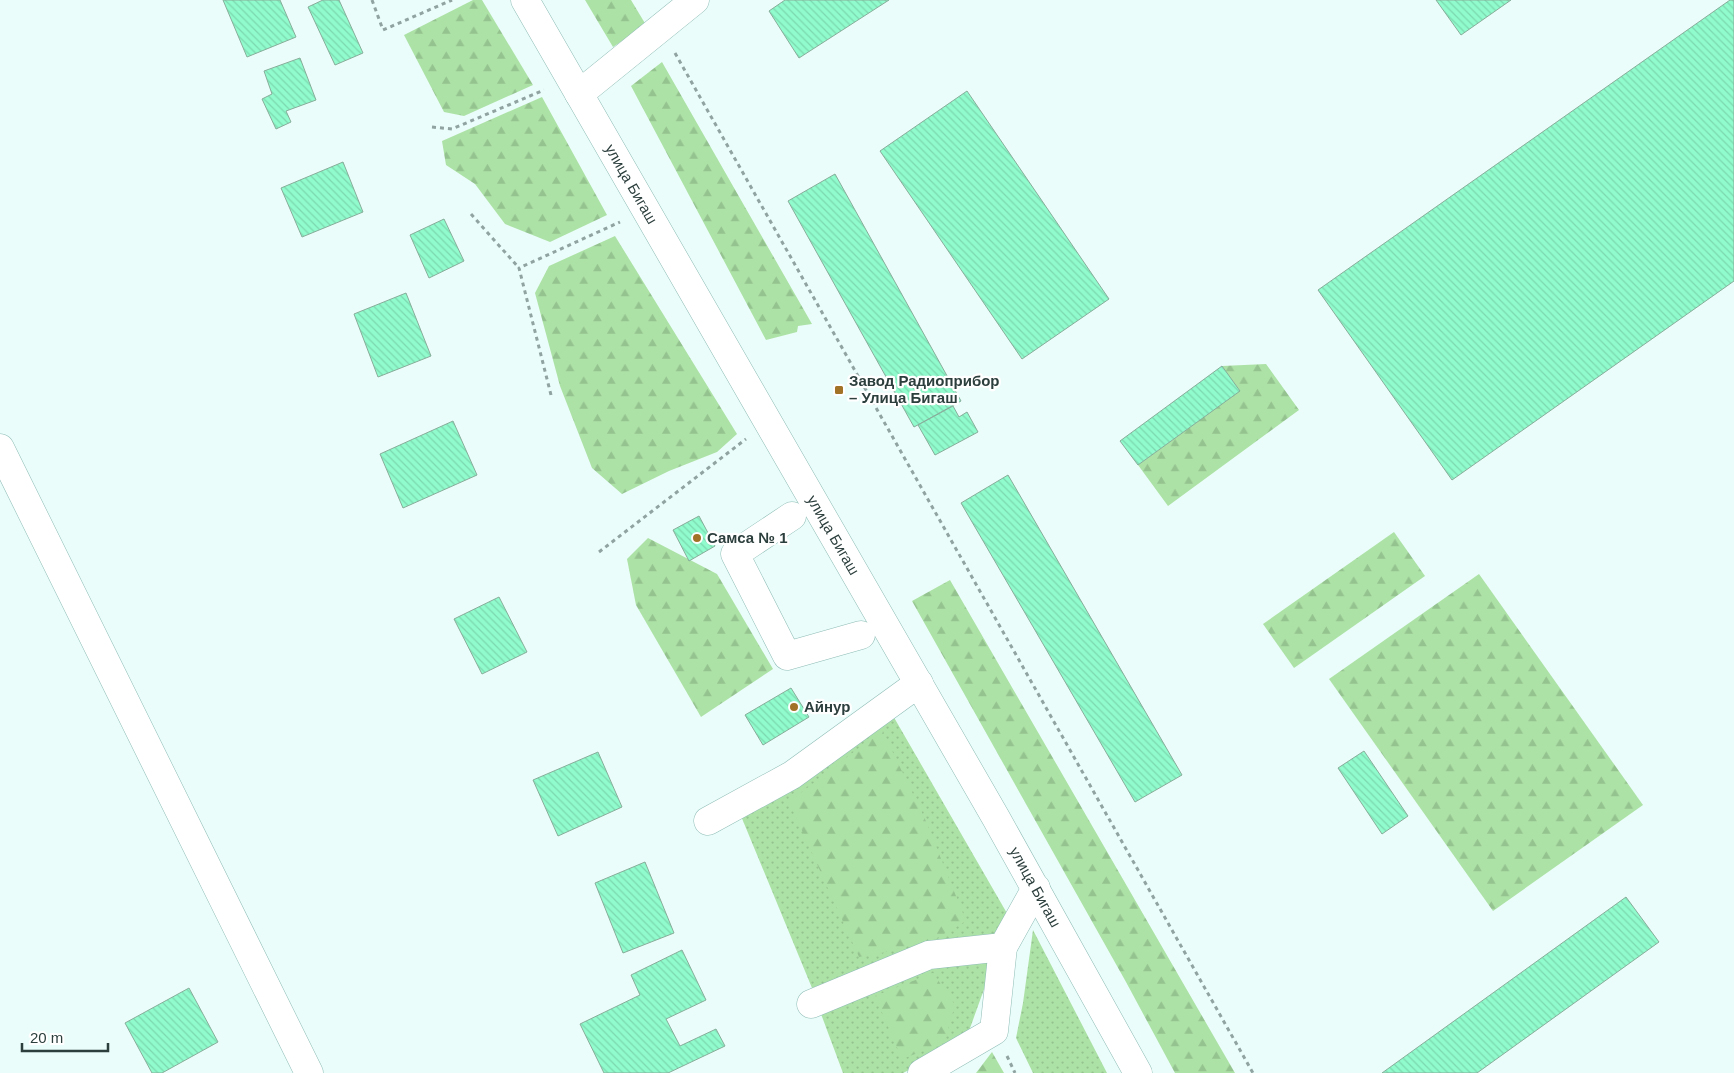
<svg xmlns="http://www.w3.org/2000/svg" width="1734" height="1073" viewBox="0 0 1734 1073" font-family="Helvetica,sans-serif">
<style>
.grass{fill:url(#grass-dots)}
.forest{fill:url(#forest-firs)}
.building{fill:url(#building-back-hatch);stroke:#87ad9a}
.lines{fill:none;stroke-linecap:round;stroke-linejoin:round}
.minor-casing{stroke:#8ebcb6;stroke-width:29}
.major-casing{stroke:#8ebcb6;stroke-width:29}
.path{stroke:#90a3a1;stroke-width:3;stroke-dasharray:4 4;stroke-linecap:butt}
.minor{stroke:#fff;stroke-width:28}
.major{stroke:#fff;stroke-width:28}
.poi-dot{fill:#a27326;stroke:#fff;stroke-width:2}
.labels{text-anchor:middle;stroke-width:4.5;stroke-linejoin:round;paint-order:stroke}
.street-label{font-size:15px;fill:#2c3f3d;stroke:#fff}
.poi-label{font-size:15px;font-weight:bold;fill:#2c3f3d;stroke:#fff;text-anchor:start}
</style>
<defs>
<pattern id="grass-dots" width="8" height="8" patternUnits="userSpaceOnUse" patternTransform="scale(1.25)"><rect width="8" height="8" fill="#ade2a6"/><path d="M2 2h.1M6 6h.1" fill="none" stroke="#95c390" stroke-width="1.8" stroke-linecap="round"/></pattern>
<pattern id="forest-firs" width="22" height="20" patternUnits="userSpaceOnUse" patternTransform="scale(1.25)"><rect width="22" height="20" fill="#ade2a6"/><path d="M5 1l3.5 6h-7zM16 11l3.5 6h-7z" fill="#95c390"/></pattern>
<pattern id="building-back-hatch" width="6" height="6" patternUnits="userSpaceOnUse" patternTransform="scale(1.25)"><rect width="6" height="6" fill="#90fbcc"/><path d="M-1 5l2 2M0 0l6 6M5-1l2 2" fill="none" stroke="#7cd8b0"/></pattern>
</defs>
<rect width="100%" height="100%" fill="#eafdfa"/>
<!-- grass -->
<g class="grass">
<polygon points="892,714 1008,915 1006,927 985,941 921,948 812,988 741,816"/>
<polygon points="1033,930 1107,1073 1033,1073 1016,1038 1023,1003"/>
<polygon points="996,956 965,1042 903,1073 843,1073 821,1014 931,964"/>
</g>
<!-- forest -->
<g class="forest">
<polygon points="473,0 482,0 533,85 464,116 444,112 404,35"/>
<polygon points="585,0 631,0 646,25 613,47"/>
<polygon points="662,62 812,324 798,326 797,332 766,340 631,86"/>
<polygon points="542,97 607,215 550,242 505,224 475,184 446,165 442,141"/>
<polygon points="615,236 737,434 717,452 669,471 622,494 592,468 560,386 535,293 549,266"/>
<polygon points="1266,364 1299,410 1168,506 1138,465 1239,391 1222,366"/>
<polygon points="1394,532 1425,576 1294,668 1263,624"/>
<polygon points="648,538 717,574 773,669 701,717 636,605 627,559"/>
<polygon points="1479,574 1643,805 1493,911 1329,679"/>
<polygon points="950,580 1235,1073 1175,1073 1126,982 912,601"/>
<polygon points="882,730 925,819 966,921 937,938 886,952 859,957 789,802"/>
<polygon points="933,973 955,1005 944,1043 902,1059 875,996"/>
<polygon points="992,1052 1004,1073 976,1073"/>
</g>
<!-- building -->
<g class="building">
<polygon points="223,0 280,0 296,37 247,57"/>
<polygon points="323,0 339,0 363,53 335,65 308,7"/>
<polygon points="785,0 889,0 799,58 769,11"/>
<polygon points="1436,0 1511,0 1461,35"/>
<polygon points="1730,0 1734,0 1734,281 1452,480 1318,290"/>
<polygon points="300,58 316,100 286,111 291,122 276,129 262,99 272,94 264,71"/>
<polygon points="967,91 1109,299 1022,359 880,151"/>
<polygon points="343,162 363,212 302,237 281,188"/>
<polygon points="835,174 961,401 914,427 788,201"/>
<polygon points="444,219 464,261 429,278 410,235"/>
<polygon points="406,293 431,356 378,377 354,314"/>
<polygon points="1222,366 1240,391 1138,465 1120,441"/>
<polygon points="953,406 959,417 967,412 978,432 935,455 918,425"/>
<polygon points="453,421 477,475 403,508 380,454"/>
<polygon points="1008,475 1182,775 1135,802 961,503"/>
<polygon points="699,516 715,546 689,561 673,530"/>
<polygon points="499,597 527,652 482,674 454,619"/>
<polygon points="791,688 809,717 763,745 745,715"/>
<polygon points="1364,751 1408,816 1382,834 1338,768"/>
<polygon points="598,752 622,807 558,836 533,780"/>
<polygon points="645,862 674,933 623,953 595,883"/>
<polygon points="1626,897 1659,942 1477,1073 1382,1073"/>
<polygon points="682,950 706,1000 666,1019 680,1046 716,1029 725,1046 668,1073 604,1073 580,1024 640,995 631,975"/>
<polygon points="189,988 218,1042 162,1073 152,1073 125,1023"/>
</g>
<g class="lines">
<defs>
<g id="minor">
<polyline points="579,94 695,0"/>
<polyline points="0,448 309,1073"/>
<polyline points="792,516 735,554 787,656 861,635"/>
<polyline points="708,821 792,775 919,683"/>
<polyline points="811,1004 929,955 1003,947 1036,888"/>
<polyline points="922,1073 994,1031 1003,947"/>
</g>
<polyline id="major" points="525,0 996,818 1138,1073"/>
</defs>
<!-- minor casing -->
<use href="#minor" class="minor-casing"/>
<!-- major casing -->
<use href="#major" class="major-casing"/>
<!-- path -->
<g class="path">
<polyline points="372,0 383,30 452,0"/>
<polyline points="675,53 1253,1073"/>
<polyline points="432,127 452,129 544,90"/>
<polyline points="471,214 519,268"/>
<polyline points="551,395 519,268 620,222"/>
<polyline points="599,552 746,439"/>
<polyline points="1007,1056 1015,1073"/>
</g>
<!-- minor -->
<use href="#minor" class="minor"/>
<!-- major -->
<use href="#major" class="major"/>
</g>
<!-- markers -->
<g class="poi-dot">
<rect x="834" y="385" width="10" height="10" rx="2.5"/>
<circle cx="697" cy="538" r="5"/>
<circle cx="794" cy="707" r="5"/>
</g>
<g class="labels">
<!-- street labels -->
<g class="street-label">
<text transform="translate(631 184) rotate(60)" y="5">улица Бигаш</text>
<text transform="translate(833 535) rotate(60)" y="5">улица Бигаш</text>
<text transform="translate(1035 887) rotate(61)" y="5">улица Бигаш</text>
</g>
<!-- poi labels -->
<g class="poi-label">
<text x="849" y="386">Завод Радиоприбор<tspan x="849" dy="17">– Улица Бигаш</tspan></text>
<text x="707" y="543">Самса № 1</text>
<text x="804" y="712">Айнур</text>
</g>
</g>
<!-- scale -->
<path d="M22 1043v8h86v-8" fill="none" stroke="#2c3f3d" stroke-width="2.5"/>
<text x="30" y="1043" font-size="15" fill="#2c3f3d" stroke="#ffffff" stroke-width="4" paint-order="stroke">20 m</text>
</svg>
